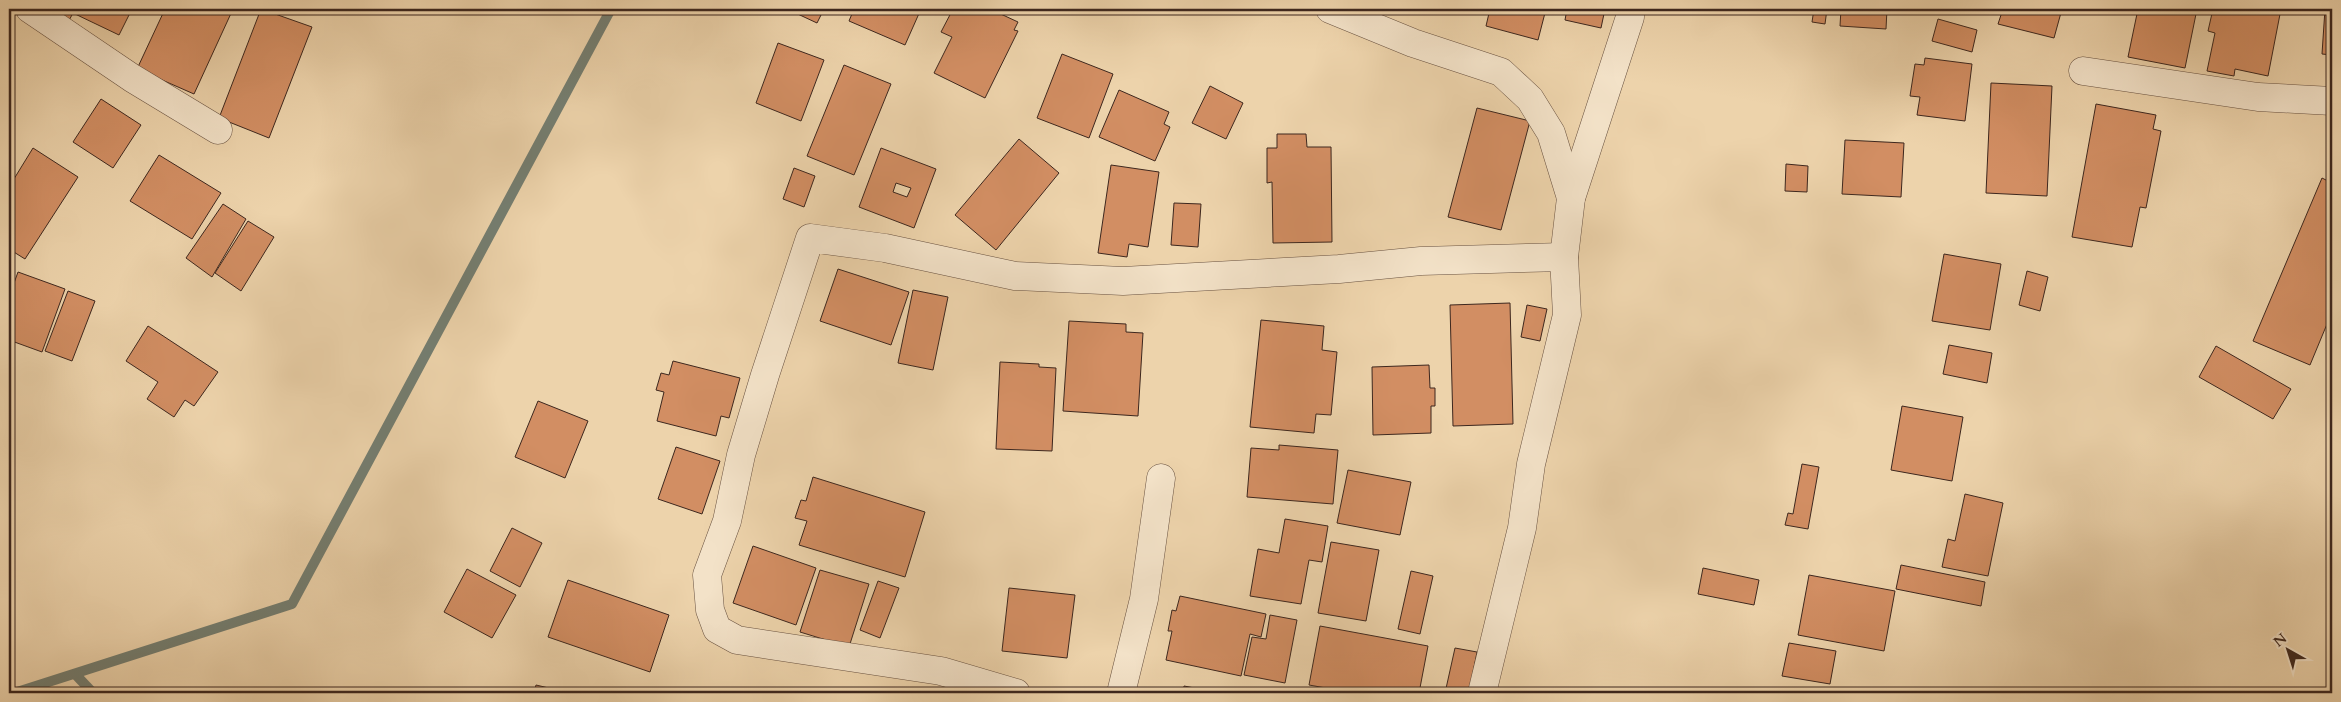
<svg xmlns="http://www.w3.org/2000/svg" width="2341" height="702" viewBox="0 0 2341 702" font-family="Cardo,serif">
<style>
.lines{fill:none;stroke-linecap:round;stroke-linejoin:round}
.stream{stroke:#747e71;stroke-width:10}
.building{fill:#d28e63;stroke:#3d271e;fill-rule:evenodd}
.street-casing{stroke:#695241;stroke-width:29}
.street{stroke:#f3e2c8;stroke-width:28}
</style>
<rect width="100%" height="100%" fill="#edd3ab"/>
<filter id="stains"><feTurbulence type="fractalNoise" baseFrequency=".004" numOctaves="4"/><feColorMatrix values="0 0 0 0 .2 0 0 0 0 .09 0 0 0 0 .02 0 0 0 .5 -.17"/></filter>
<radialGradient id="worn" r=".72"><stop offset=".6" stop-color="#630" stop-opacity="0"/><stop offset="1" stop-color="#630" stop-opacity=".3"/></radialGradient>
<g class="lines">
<!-- stream -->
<g class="stream">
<polyline points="75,674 93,693"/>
<polyline points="14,693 292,604 611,9"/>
</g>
</g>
<!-- building -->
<g class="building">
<polygon points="49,9 132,9 119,35 73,13 66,26"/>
<polygon points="165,9 233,9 194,94 137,69"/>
<polygon points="261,9 312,27 269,138 219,118"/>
<polygon points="787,9 824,9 817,23"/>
<polygon points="854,9 921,9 905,45 849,21"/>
<polygon points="953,9 990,9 1018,22 1014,30 1018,31 985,98 934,73 952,37 941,32"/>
<polygon points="1446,9 1461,9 1459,13"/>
<polygon points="1490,9 1546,9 1538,40 1486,26"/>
<polygon points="1567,9 1605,9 1601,28 1565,20"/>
<polygon points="1814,9 1827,9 1825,24 1812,22"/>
<polygon points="1841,9 1887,9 1886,29 1840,26"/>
<polygon points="2003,9 2062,9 2054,38 1998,24"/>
<polygon points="2138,9 2172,9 2196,14 2185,68 2128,57"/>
<polygon points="2213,9 2281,9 2268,76 2235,69 2234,76 2207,71 2215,33 2208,31"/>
<polygon points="2325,9 2332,9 2332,55 2322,54"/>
<polygon points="1938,19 1977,30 1972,52 1932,41"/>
<polygon points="778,43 824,60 801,121 756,103"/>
<polygon points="1062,54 1113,74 1089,138 1037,118"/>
<polygon points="1925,58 1972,64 1965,121 1917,115 1920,97 1910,96 1915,64 1924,65"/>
<polygon points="844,65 891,84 854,175 807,156"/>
<polygon points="1991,83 2052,86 2047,196 1986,193"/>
<polygon points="1210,86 1243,103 1226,139 1192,123"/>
<polygon points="1119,90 1169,112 1164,124 1170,127 1155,161 1099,137"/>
<polygon points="101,99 141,125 113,168 73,142"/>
<polygon points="2096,104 2156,115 2153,129 2161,131 2146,208 2140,207 2132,247 2072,237"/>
<polygon points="1477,108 1530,121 1501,230 1448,217"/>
<polygon points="1277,134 1306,134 1307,147 1331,147 1332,242 1273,243 1272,182 1267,183 1267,148 1277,148"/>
<polygon points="1019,139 1059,173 996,250 955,215"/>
<polygon points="1845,140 1904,143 1901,197 1842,194"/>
<polygon points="33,148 78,177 25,259 9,249 9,187"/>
<path d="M881,148l55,21 -22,59 -55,-21zM896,183l15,5 -4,9 -14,-5z"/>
<polygon points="159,155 221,193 192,239 130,201"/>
<polygon points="1786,164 1808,166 1807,192 1785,191"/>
<polygon points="1111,165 1159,172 1148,247 1129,244 1127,257 1098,253"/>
<polygon points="794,168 815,176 804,207 783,199"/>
<polygon points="2322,178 2332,183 2332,312 2310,365 2253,341"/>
<polygon points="1174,203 1201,204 1198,247 1171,245"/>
<polygon points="223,204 246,219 212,277 186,258"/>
<polygon points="248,221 274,237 241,291 215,273"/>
<polygon points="1944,254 2001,264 1990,330 1932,321"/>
<polygon points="838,269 909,292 891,345 820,321"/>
<polygon points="2027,271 2048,277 2040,311 2019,305"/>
<polygon points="18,272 65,289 42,352 9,340 9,297"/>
<polygon points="913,290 948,297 933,370 898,363"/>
<polygon points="68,291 95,301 72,361 45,351"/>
<polygon points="1510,303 1513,424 1453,426 1450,305"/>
<polygon points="1527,305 1547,309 1540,341 1521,337"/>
<polygon points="1261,320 1324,326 1322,350 1337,352 1331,415 1316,414 1314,433 1250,427"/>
<polygon points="1069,321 1126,324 1126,332 1143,333 1138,416 1063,411"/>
<polygon points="148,326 218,372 194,406 185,400 174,417 147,399 158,382 126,361"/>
<polygon points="1949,345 1992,353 1987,383 1943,374"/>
<polygon points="2216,346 2291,389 2273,419 2199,377"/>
<polygon points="673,361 740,378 729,418 721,416 716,436 657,421 664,392 656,390 661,373 669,375"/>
<polygon points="1000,362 1039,364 1039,367 1056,368 1052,451 996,449"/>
<polygon points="1429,365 1430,388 1435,388 1435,406 1431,406 1431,433 1373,435 1372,367"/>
<polygon points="538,401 588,421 565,478 515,457"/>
<polygon points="1902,406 1963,417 1952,481 1891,470"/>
<polygon points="1279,445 1338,450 1333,504 1247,497 1251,448 1279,450"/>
<polygon points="676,447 720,461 702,514 658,499"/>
<polygon points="1802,464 1819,467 1808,529 1785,525 1788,513 1793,514"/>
<polygon points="1348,470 1411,482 1400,535 1337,523"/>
<polygon points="813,477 925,512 905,577 799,545 807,521 795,518 801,500 806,501"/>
<polygon points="1965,494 2003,503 1988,576 1942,567 1948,539 1955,541"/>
<polygon points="1285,519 1328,526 1322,562 1309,560 1301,604 1250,596 1258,549 1279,553"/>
<polygon points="512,528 542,543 520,587 490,571"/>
<polygon points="1331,542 1379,550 1366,621 1318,613"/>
<polygon points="753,546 816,568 796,625 733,603"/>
<polygon points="1901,565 1985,582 1981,606 1896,589"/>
<polygon points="1703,568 1759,580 1754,605 1698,594"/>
<polygon points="467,569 516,595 492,638 444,612"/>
<polygon points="820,570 869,584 849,647 800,632"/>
<polygon points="1411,571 1433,576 1420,634 1398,629"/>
<polygon points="1809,575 1895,591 1884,651 1798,635"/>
<polygon points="568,580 669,615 650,672 548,637"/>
<polygon points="878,581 899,588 880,638 860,630"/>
<polygon points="1009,588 1075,595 1067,658 1002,651"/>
<polygon points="1180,596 1266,614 1261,637 1250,634 1241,676 1166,660 1172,631 1168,631 1172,610 1176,611"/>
<polygon points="1270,615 1297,620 1285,683 1244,675 1252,637 1266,639"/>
<polygon points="1320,626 1428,646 1419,693 1354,693 1309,685"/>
<polygon points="1789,643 1836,651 1830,684 1782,676"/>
<polygon points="1455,648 1477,652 1469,693 1445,693"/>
<polygon points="536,685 570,693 534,693"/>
<polygon points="1184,686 1221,693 1183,693"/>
</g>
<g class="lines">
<defs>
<g id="street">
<polyline points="30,9 132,78 218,130"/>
<polyline points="1330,9 1413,43 1501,72 1530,99 1551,133 1571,198"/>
<polyline points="2083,71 2258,97 2332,101"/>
<polyline points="1016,693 941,671 737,640 717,629 710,610 707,575 727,521 741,455 765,375 810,238 885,248 1015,276 1123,281 1339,269 1421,261 1564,257"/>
<polyline points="1121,693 1144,599 1161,478"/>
<polyline points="1482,693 1522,528 1531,464 1567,315 1564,257 1571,198 1630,17 1630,9"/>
</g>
</defs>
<!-- street casing -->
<use href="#street" class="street-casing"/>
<!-- street -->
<use href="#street" class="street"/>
</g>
<!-- margin -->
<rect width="2341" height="702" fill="none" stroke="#edd3ab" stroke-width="30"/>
<rect x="10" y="10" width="2321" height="682" fill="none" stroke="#3d271e" stroke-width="2.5"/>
<rect x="15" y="15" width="2311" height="672" fill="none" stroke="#3d271e"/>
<!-- north arrow -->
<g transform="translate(2288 650) rotate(321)" stroke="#f3e2c8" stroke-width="4" paint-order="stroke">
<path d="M0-4L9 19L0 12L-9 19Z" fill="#3d271e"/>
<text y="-8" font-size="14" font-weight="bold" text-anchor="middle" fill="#3d271e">N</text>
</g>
<rect width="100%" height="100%" filter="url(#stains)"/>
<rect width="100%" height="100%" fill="url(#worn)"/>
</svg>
